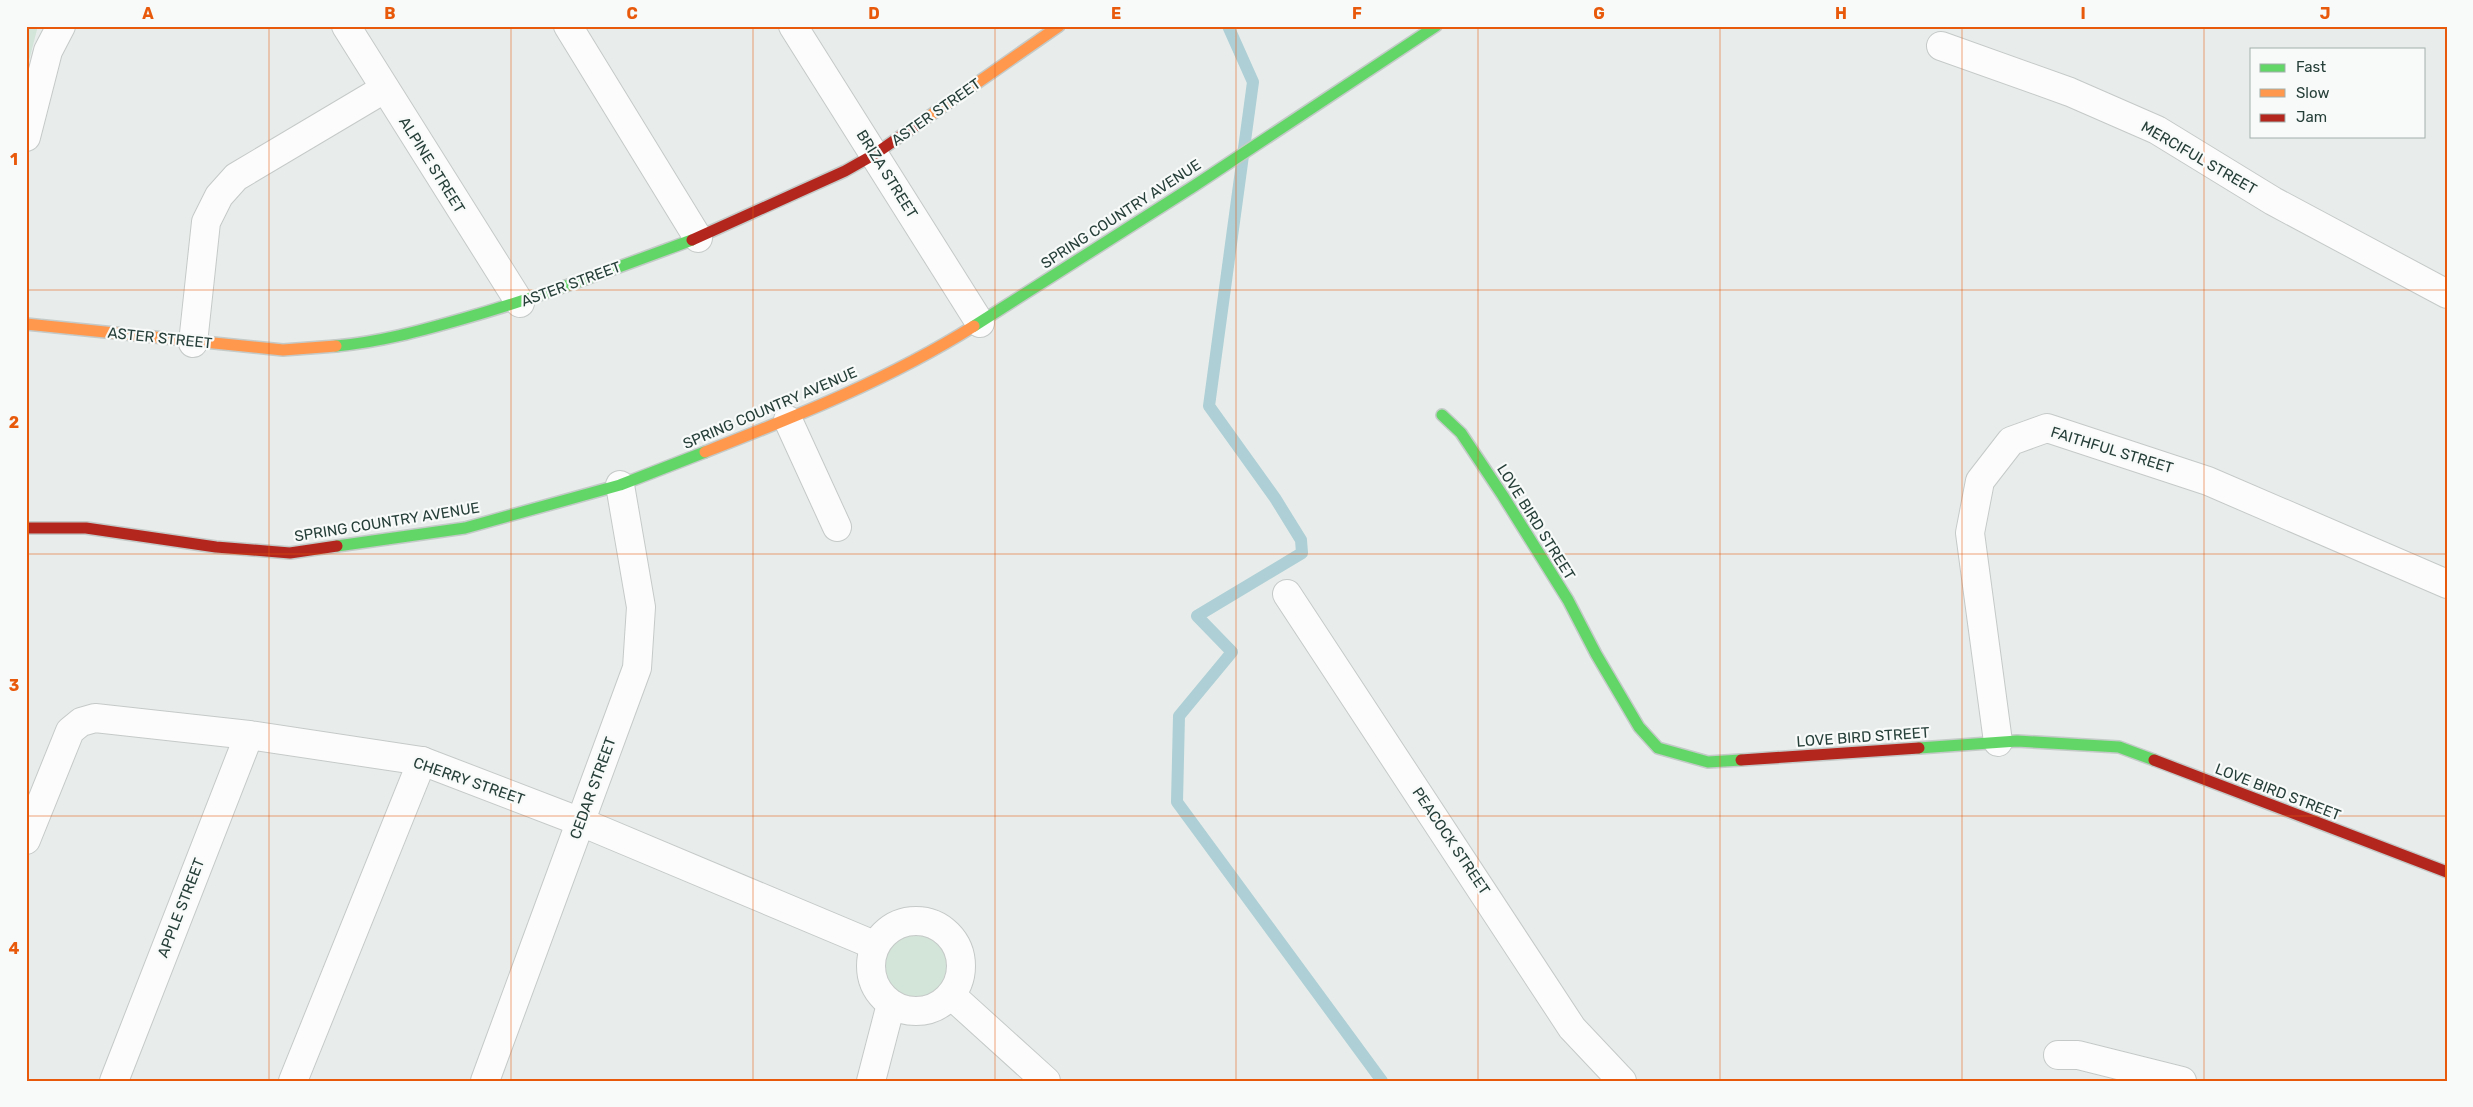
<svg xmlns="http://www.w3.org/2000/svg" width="2473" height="1107" viewBox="0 0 2473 1107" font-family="Rubik,sans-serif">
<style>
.green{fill:#d3e4d9}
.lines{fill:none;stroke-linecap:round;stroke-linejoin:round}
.stream{stroke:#aecfd5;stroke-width:12}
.street-casing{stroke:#c5cac8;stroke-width:30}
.fast-casing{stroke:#c4cac8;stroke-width:14}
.slow-casing{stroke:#c4cac8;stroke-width:14}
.jam-casing{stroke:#c4cac8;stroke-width:14}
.street{stroke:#fcfcfc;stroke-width:28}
.fast{stroke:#63d668;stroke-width:11}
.slow{stroke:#ff974d;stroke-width:11}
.jam{stroke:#b3261e;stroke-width:11}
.grid{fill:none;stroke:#e8590c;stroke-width:1;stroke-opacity:0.55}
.labels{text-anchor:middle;stroke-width:4.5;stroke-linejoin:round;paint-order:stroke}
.street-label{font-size:15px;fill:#273f39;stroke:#f7faf9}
.neatline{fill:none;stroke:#e8590c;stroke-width:2}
.grid-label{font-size:16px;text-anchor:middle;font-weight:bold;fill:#e8590c}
</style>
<rect width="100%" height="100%" fill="#e8edeb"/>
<!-- green -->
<g class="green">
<polygon points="26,26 38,26 26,72"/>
<circle cx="915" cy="965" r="39"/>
</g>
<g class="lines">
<!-- stream -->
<polyline class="stream" points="1228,26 1253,82 1209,406 1275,498 1301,540 1302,553 1197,616 1232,652 1179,716 1177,802 1382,1081"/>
<defs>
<g id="street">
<polyline points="346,26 520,303"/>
<polyline points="568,26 698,238"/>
<polyline points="793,26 980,323"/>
<polyline points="1941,46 2070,92 2157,130 2273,201 2447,294"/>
<polyline points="26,137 48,51 61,26"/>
<polyline points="193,343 206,222 219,196 236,177 384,89"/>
<polyline points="788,420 837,527"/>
<polyline points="1287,594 1572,1028 1622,1081"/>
<polyline points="1998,742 1970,533 1980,481 2011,441 2047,428 2208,481 2447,584"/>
<polyline points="26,840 70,731 81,722 95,718 249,735 422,761 581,822 874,945"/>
<circle cx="916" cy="966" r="45"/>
<polyline points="951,995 1046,1081"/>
<polyline points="2058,1055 2078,1055 2182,1081"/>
<polyline points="114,1081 249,735"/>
<polyline points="293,1081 422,761"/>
<polyline points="485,1081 637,668 641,607 620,485"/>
<polyline points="871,1081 891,1004"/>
</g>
<g id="fast">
<polyline points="974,326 1194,186 1436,26"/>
<path d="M336,346c44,-4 84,-15 126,-27 78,-22 154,-51 230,-79"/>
<polyline points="1442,415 1461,433 1503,496 1568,600 1596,654 1639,727 1658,748 1708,762 1741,760"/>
<polyline points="337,546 465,528 620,485 705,452"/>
<polyline points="1919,748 2017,741 2119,747 2154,760"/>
</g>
<g id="slow">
<polyline points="918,124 1059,26"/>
<polyline points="26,324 283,350 336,346"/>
<path d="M705,452c92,-36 185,-73 269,-126"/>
</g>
<g id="jam">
<polyline points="692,240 845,171 875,154 918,124"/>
<polyline points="26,528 86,528 216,547 290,553 337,546"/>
<polyline points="1741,760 1919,748"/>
<polyline points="2154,760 2447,872"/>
</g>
</defs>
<!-- street casing -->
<use href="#street" class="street-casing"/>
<!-- fast casing -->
<use href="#fast" class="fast-casing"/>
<!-- slow casing -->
<use href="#slow" class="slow-casing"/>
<!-- jam casing -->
<use href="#jam" class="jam-casing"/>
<!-- street -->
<use href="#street" class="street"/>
<!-- fast -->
<use href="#fast" class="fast"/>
<!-- slow -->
<use href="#slow" class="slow"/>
<!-- jam -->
<use href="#jam" class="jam"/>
</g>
<!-- grid -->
<path class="grid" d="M269,26v1055M511,26v1055M753,26v1055M995,26v1055M1236,26v1055M1478,26v1055M1720,26v1055M1962,26v1055M2204,26v1055M26,290h2421M26,554h2421M26,816h2421"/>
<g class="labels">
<!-- street labels -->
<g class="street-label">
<text transform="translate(936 112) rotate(-35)" y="5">ASTER STREET</text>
<text transform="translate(2199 158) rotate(30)" y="5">MERCIFUL STREET</text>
<text transform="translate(432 165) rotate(58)" y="5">ALPINE STREET</text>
<text transform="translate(887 174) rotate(58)" y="5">BRIZA STREET</text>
<text transform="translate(1121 214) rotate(-33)" y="5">SPRING COUNTRY AVENUE</text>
<text transform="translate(571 284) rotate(-20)" y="5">ASTER STREET</text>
<text transform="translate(160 338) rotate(6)" y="5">ASTER STREET</text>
<text transform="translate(770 408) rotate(-23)" y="5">SPRING COUNTRY AVENUE</text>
<text transform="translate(2112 450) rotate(17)" y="5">FAITHFUL STREET</text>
<text transform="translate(387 522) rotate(-9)" y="5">SPRING COUNTRY AVENUE</text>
<text transform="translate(1536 522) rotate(58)" y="5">LOVE BIRD STREET</text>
<text transform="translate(1863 737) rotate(-4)" y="5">LOVE BIRD STREET</text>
<text transform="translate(469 781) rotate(19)" y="5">CHERRY STREET</text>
<text transform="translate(593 788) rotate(-70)" y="5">CEDAR STREET</text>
<text transform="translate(2278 792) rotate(21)" y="5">LOVE BIRD STREET</text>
<text transform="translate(1451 841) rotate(56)" y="5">PEACOCK STREET</text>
<text transform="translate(181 908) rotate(-69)" y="5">APPLE STREET</text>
</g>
</g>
<!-- border -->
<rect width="2473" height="1107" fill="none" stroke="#f7faf9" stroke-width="55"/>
<!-- legend -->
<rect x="2250" y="48" width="175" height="90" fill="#f7faf9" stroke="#a4afac"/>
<rect x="2260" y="64" width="25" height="8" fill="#63d668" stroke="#a4afac"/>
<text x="2296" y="72" font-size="15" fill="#273f39">Fast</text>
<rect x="2260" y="89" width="25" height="8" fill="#ff974d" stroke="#a4afac"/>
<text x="2296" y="98" font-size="15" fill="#273f39">Slow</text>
<rect x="2260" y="114" width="25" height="8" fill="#b3261e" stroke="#a4afac"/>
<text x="2296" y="122" font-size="15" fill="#273f39">Jam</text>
<rect x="28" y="28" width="2418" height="1052" class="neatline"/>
<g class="grid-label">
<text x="148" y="19">A</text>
<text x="390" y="19">B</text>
<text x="632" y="19">C</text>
<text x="874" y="19">D</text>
<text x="1116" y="19">E</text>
<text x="1357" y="19">F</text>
<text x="1599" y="19">G</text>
<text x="1841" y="19">H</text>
<text x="2083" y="19">I</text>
<text x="2325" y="19">J</text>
<text x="14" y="165">1</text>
<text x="14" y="428">2</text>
<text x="14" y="691">3</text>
<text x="14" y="954">4</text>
</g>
</svg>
